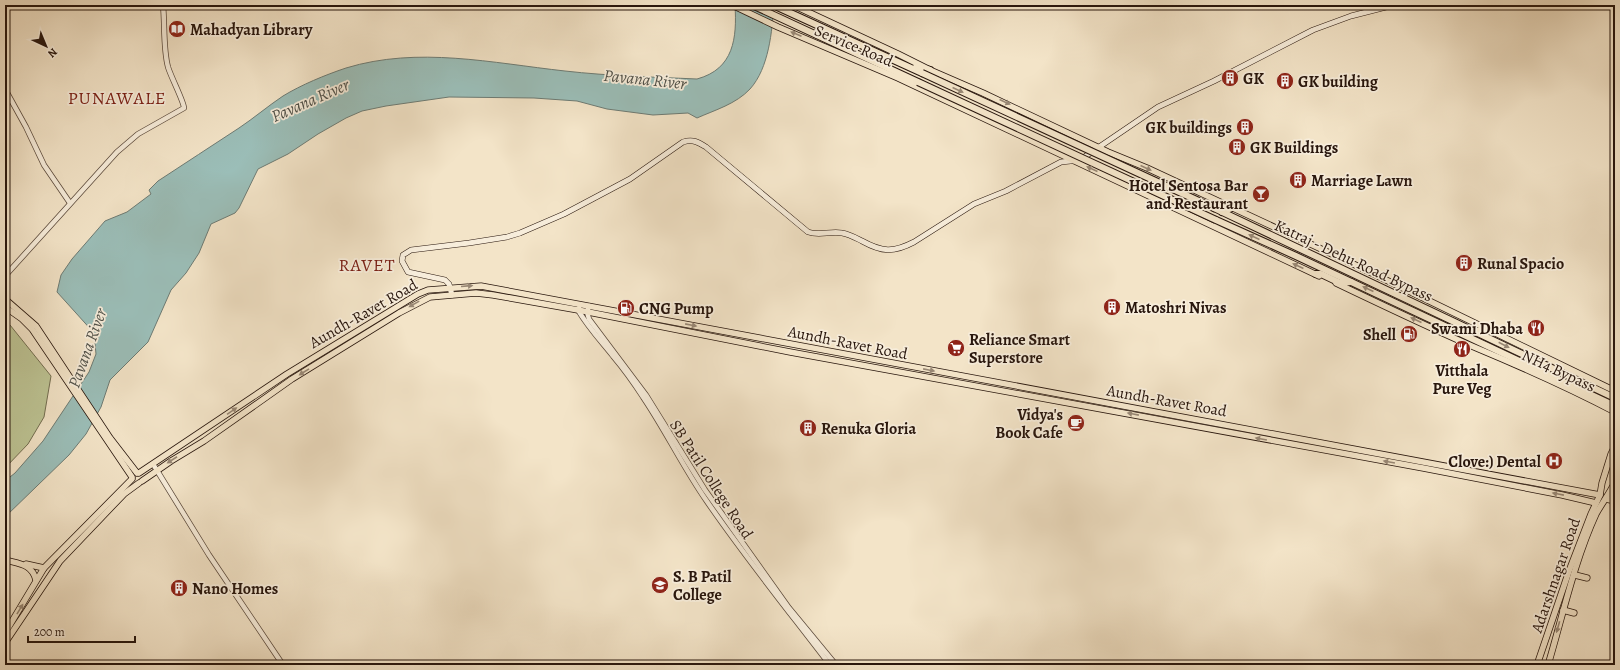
<svg xmlns="http://www.w3.org/2000/svg" width="1620" height="670" viewBox="0 0 1620 670" font-family="Alegreya,serif">
<style>
.green{fill:#bdc494;stroke:#726d50}
.water{fill:#9bbeb8;stroke:#6d7b74}
.lines{fill:none;stroke-linecap:round;stroke-linejoin:round}
.tertiary-casing{stroke:#5b4a3c;stroke-width:6}
.secondary-casing{stroke:#28160d;stroke-width:6}
.primary-casing{stroke:#28160d;stroke-width:7}
.trunk-casing{stroke:#28160d;stroke-width:8}
.tertiary{stroke:#f7eddb;stroke-width:4.5}
.secondary{stroke:#f7eddb;stroke-width:5}
.primary{stroke:#f3e4c8;stroke-width:5.5}
.trunk{stroke:#f3e4c8;stroke-width:6}
.trunk-bridge-casing{stroke:#28160d;stroke-width:8;stroke-linecap:butt}
.trunk-bridge{stroke:#f3e4c8;stroke-width:6}
.oneway{fill:#988774}
.labels{text-anchor:middle;stroke-width:3.5;stroke-linejoin:round;paint-order:stroke}
.poi-label{font-size:16px;font-weight:bold;fill:#28160d;stroke:#f7eddb;text-anchor:start}
.street-label{font-size:16px;fill:#28160d;stroke:#f7eddb}
.water-label{font-size:17px;font-style:italic;fill:#505149;stroke:#f7eddb}
.quarter-label{font-size:18px;letter-spacing:1px;fill:#7a1f14;stroke:#f7eddb}
</style>
<rect width="100%" height="100%" fill="#f3e4c8"/>
<filter id="stains"><feTurbulence type="fractalNoise" baseFrequency=".005" numOctaves="4"/><feColorMatrix values="0 0 0 0 .2 0 0 0 0 .09 0 0 0 0 .02 0 0 0 .5 -.17"/></filter>
<radialGradient id="worn" r=".72"><stop offset=".6" stop-color="#630" stop-opacity="0"/><stop offset="1" stop-color="#630" stop-opacity=".3"/></radialGradient>
<!-- green -->
<polygon class="green" points="5,321 10,325 51,376 44,417 28,444 5,468"/>
<!-- water -->
<path class="water" d="M735,5h39c-2,26 -5,63 -24,84 -14,15 -35,21 -53,29l-9,-5 -35,2 -46,-6 -30,-8 -43,-3 -85,-1 -63,9 -24,5 -16,7 -28,16 -30,20 -30,15 -19,39 -4,5 -24,11 -12,29 -13,20 -15,17 -23,52 -38,38 -9,27 -15,27 -17,21 -64,62v-36l10,-8 28,-32 46,-69 7,-18 -2,-21 -37,-41 4,-17 11,-16 33,-38 22,-9 24,-18 -2,-4 9,-9c27,-18 54,-35 81,-53 15,-10 29,-22 44,-32 18,-11 42,-21 63,-28 72,-22 146,-5 219,3 44,5 88,6 132,8 37,-10 40,-41 38,-74z"/>
<g class="lines">
<defs>
<g id="tertiary">
<polyline points="5,89 26,127 44,165 70,203"/>
<path d="M5,276l112,-124 21,-18 46,-26c0,-6 -13,-31 -16,-41 -5,-19 -3,-42 -5,-62"/>
<polyline points="589,306 587,312 589,319 646,395 705,490 789,608 836,665"/>
<path d="M579,308l-1,2c10,17 23,31 35,46 11,13 21,27 30,41 23,34 40,70 63,103 39,57 82,110 124,165"/>
<polyline points="153,464 209,555 283,665"/>
</g>
<path id="secondary" d="M452,295l-3,-11 -4,-4 -37,-8 -6,-11 1,-6 8,-5 58,-7 38,-6 13,-4 44,-19 66,-35 53,-37c10,-3 15,0 23,5l102,85c11,4 22,-1 34,1 7,1 14,5 20,8 20,11 31,12 52,1l60,-38 32,-13 55,-29 19,-2 78,-53 56,-26 99,-51 38,-14 43,-11"/>
<g id="primary">
<polyline points="732,5 778,27 898,78 1319,276"/>
<polyline points="793,5 898,54 930,70 983,93 1108,152 1147,168 1347,261 1615,391"/>
<path d="M1336,283c46,22 92,44 138,64 48,20 95,41 141,65"/>
<polyline points="5,299 36,326 110,438 137,473"/>
<polyline points="5,307 22,319 32,329 132,477"/>
<polyline points="139,473 287,374 418,294 428,290 481,286 1600,495"/>
<polyline points="142,481 171,461 204,441 292,379 399,313 430,297 476,293 493,295 578,310 790,352 1423,468 1562,495 1596,503"/>
<polyline points="1606,499 1615,501"/>
<path d="M5,560c15,4 27,4 31,20"/>
<polyline points="26,564 44,568"/>
<polyline points="1575,575 1587,578"/>
<polyline points="1563,610 1574,613"/>
<polyline points="5,633 44,568 132,479"/>
<polyline points="5,643 60,561 124,494 139,483"/>
<polyline points="1537,665 1569,571 1591,514 1600,495 1602,483 1611,454 1615,446"/>
<path d="M1548,665c15,-50 26,-103 48,-151 6,-11 14,-21 19,-32"/>
</g>
<g id="trunk">
<polyline points="752,5 918,82"/>
<polyline points="773,5 922,73"/>
<polyline points="916,67 930,70"/>
<polyline points="1216,209 1615,398"/>
<polyline points="1222,212 1232,208"/>
<polyline points="1216,220 1296,256 1615,406"/>
<polyline points="1316,274 1321,274 1340,283 1351,282"/>
<polyline points="1477,331 1489,331"/>
</g>
</defs>
<!-- tertiary casing -->
<use href="#tertiary" class="tertiary-casing"/>
<!-- secondary casing -->
<use href="#secondary" class="secondary-casing"/>
<!-- primary casing -->
<use href="#primary" class="primary-casing"/>
<!-- trunk casing -->
<use href="#trunk" class="trunk-casing"/>
<!-- tertiary -->
<use href="#tertiary" class="tertiary"/>
<!-- secondary -->
<use href="#secondary" class="secondary"/>
<!-- primary -->
<use href="#primary" class="primary"/>
<!-- trunk -->
<use href="#trunk" class="trunk"/>
<defs>
<g id="trunk-bridge">
<polyline points="922,73 1216,209"/>
<polyline points="918,82 1216,220"/>
</g>
</defs>
<!-- trunk-bridge casing -->
<use href="#trunk-bridge" class="trunk-bridge-casing"/>
<!-- trunk-bridge -->
<use href="#trunk-bridge" class="trunk-bridge"/>
</g>
<!-- one-way arrows -->
<defs><path id="oneway-solid" d="M-6-.8H1V-3.2L6.5 0L1 3.2V.8H-6Z"/></defs>
<g class="oneway">
<use href="#oneway-solid" transform="translate(796 34) rotate(-157)"/>
<use href="#oneway-solid" transform="translate(958 90) rotate(25)"/>
<use href="#oneway-solid" transform="translate(1005 102) rotate(25)"/>
<use href="#oneway-solid" transform="translate(1146 168) rotate(24)"/>
<use href="#oneway-solid" transform="translate(1092 169) rotate(-156)"/>
<use href="#oneway-solid" transform="translate(1254 237) rotate(-156)"/>
<use href="#oneway-solid" transform="translate(1298 266) rotate(-155)"/>
<use href="#oneway-solid" transform="translate(467 286) rotate(-5)"/>
<use href="#oneway-solid" transform="translate(1368 289) rotate(-155)"/>
<use href="#oneway-solid" transform="translate(414 304) rotate(151)"/>
<use href="#oneway-solid" transform="translate(1416 320) rotate(-156)"/>
<use href="#oneway-solid" transform="translate(691 325) rotate(11)"/>
<use href="#oneway-solid" transform="translate(1504 345) rotate(27)"/>
<use href="#oneway-solid" transform="translate(929 370) rotate(11)"/>
<use href="#oneway-solid" transform="translate(304 372) rotate(148)"/>
<use href="#oneway-solid" transform="translate(232 411) rotate(-34)"/>
<use href="#oneway-solid" transform="translate(1133 414) rotate(-169)"/>
<use href="#oneway-solid" transform="translate(1261 439) rotate(-170)"/>
<use href="#oneway-solid" transform="translate(172 460) rotate(147)"/>
<use href="#oneway-solid" transform="translate(1389 462) rotate(-170)"/>
<use href="#oneway-solid" transform="translate(1558 494) rotate(-169)"/>
<use href="#oneway-solid" transform="translate(20 609) rotate(-59)"/>
<use href="#oneway-solid" transform="translate(1558 627) rotate(106)"/>
</g>
<!-- icons -->
<defs>
<symbol id="library-disc" viewBox="-11 -11 22 22"><circle r="9.5" fill="#8f2418" stroke="#f7eddb"/><path d="M-6-4Q-3-5.5-.7-3.5V5Q-3 3-6 4ZM6-4Q3-5.5 .7-3.5V5Q3 3 6 4Z" fill="#fff"/></symbol>
<symbol id="building-disc" viewBox="-11 -11 22 22"><circle r="9.5" fill="#8f2418" stroke="#f7eddb"/><path d="M-4-6H4V6H1V3H-1V6H-4ZM-2.5-4.3h1.7v1.8h-1.7ZM.8-4.3h1.7v1.8H.8ZM-2.5-1h1.7V.8h-1.7ZM.8-1h1.7V.8H.8Z" fill="#fff"/></symbol>
<symbol id="bar-disc" viewBox="-11 -11 22 22"><circle r="9.5" fill="#8f2418" stroke="#f7eddb"/><path d="M-6-5H6L.8 .8V4.5H3.5V6h-7V4.5H-.8V.8Z" fill="#fff"/></symbol>
<symbol id="fuel-disc" viewBox="-11 -11 22 22"><circle r="9.5" fill="#8f2418" stroke="#f7eddb"/><path d="M-5.5-6h7V0h2V4h1.3V-2.5L3-4.5l.8-.8L6-3V5H2.5V1h-1V6h-7ZM-4.2-4.7v3.2H.2V-4.7Z" fill="#fff"/></symbol>
<symbol id="restaurant-disc" viewBox="-11 -11 22 22"><circle r="9.5" fill="#8f2418" stroke="#f7eddb"/><path d="M-5-6h1v4h1v-4h1v4h1v-4h1v5L-1.5 .5V6h-2V.5L-5-1ZM5-6V6H3V1.5H1.5Q1.5-4 5-6Z" fill="#fff"/></symbol>
<symbol id="supermarket-disc" viewBox="-11 -11 22 22"><circle r="9.5" fill="#8f2418" stroke="#f7eddb"/><path d="M-6-5.5h2.5l.6 2H6L4.5 2H-2.5L-4.4-4H-6ZM-1.5 3.2a1.3 1.3 0 1 0 .1 0ZM3 3.2a1.3 1.3 0 1 0 .1 0Z" fill="#fff"/></symbol>
<symbol id="cafe-disc" viewBox="-11 -11 22 22"><circle r="9.5" fill="#8f2418" stroke="#f7eddb"/><path d="M-5.5-4.5H6V0H3Q3 3.5 0 3.5H-2.5Q-5.5 3.5-5.5 0ZM3-3.2v2h1.7v-2ZM-6 4.5H4V6H-6Z" fill="#fff"/></symbol>
<symbol id="hospital-disc" viewBox="-11 -11 22 22"><circle r="9.5" fill="#8f2418" stroke="#f7eddb"/><path d="M-5-5h3v3.5h4V-5h3V5h-3V1.5h-4V5h-3Z" fill="#fff"/></symbol>
<symbol id="university-disc" viewBox="-11 -11 22 22"><circle r="9.5" fill="#8f2418" stroke="#f7eddb"/><path d="M0-5L7-2L0 1L-7-2ZM-4 1L0 2.5L4 1V4Q0 6-4 4Z" fill="#fff"/></symbol>
</defs>
<g fill-rule="evenodd">
<use href="#library-disc" x="167" y="19" width="20" height="20"/>
<use href="#building-disc" x="1220" y="68" width="20" height="20"/>
<use href="#building-disc" x="1275" y="71" width="20" height="20"/>
<use href="#building-disc" x="1235" y="117" width="20" height="20"/>
<use href="#building-disc" x="1227" y="137" width="20" height="20"/>
<use href="#building-disc" x="1288" y="170" width="20" height="20"/>
<use href="#bar-disc" x="1251" y="184" width="20" height="20"/>
<use href="#building-disc" x="1454" y="253" width="20" height="20"/>
<use href="#building-disc" x="1102" y="297" width="20" height="20"/>
<use href="#fuel-disc" x="616" y="298" width="20" height="20"/>
<use href="#restaurant-disc" x="1526" y="318" width="20" height="20"/>
<use href="#fuel-disc" x="1399" y="324" width="20" height="20"/>
<use href="#supermarket-disc" x="946" y="338" width="20" height="20"/>
<use href="#restaurant-disc" x="1452" y="339" width="20" height="20"/>
<use href="#cafe-disc" x="1066" y="413" width="20" height="20"/>
<use href="#building-disc" x="798" y="418" width="20" height="20"/>
<use href="#hospital-disc" x="1544" y="451" width="20" height="20"/>
<use href="#university-disc" x="650" y="575" width="20" height="20"/>
<use href="#building-disc" x="169" y="578" width="20" height="20"/>
</g>
<g class="labels">
<!-- poi labels -->
<g class="poi-label">
<text x="190" y="35">Mahadyan Library</text>
<text x="1243" y="84">GK</text>
<text x="1298" y="87">GK building</text>
<text x="1232" y="133" text-anchor="end">GK buildings</text>
<text x="1250" y="153">GK Buildings</text>
<text x="1311" y="186">Marriage Lawn</text>
<text x="1248" y="191" text-anchor="end">Hotel Sentosa Bar<tspan x="1248" dy="18">and Restaurant</tspan></text>
<text x="1477" y="269">Runal Spacio</text>
<text x="1125" y="313">Matoshri Nivas</text>
<text x="639" y="314">CNG Pump</text>
<text x="1523" y="334" text-anchor="end">Swami Dhaba</text>
<text x="1396" y="340" text-anchor="end">Shell</text>
<text x="969" y="345">Reliance Smart<tspan x="969" dy="18">Superstore</tspan></text>
<text x="1462" y="376" text-anchor="middle">Vitthala<tspan x="1462" dy="18">Pure Veg</tspan></text>
<text x="1063" y="420" text-anchor="end">Vidya's<tspan x="1063" dy="18">Book Cafe</tspan></text>
<text x="821" y="434">Renuka Gloria</text>
<text x="1541" y="467" text-anchor="end">Clove:) Dental</text>
<text x="673" y="582">S. B Patil<tspan x="673" dy="18">College</tspan></text>
<text x="192" y="594">Nano Homes</text>
</g>
<!-- street labels -->
<g class="street-label">
<text transform="translate(854 45) rotate(23)" y="6">Service Road</text>
<text transform="translate(1354 260) rotate(25)" y="6">Katraj - Dehu Road Bypass</text>
<text transform="translate(363 313) rotate(-30)" y="6">Aundh-Ravet Road</text>
<text transform="translate(848 342) rotate(11)" y="6">Aundh-Ravet Road</text>
<text transform="translate(1559 370) rotate(25)" y="6">NH4 Bypass</text>
<text transform="translate(1167 400) rotate(10)" y="6">Aundh-Ravet Road</text>
<text transform="translate(712 479) rotate(57)" y="6">SB Patil College Road</text>
<text transform="translate(1555 575) rotate(-71)" y="6">Adarshnagar Road</text>
</g>
<!-- water labels -->
<g class="water-label">
<text transform="translate(645 79) rotate(6)" y="6">Pavana River</text>
<text transform="translate(310 100) rotate(-24)" y="6">Pavana River</text>
<text transform="translate(87 348) rotate(-70)" y="6">Pavana River</text>
</g>
<!-- quarter labels -->
<g class="quarter-label">
<text x="117" y="104">PUNAWALE</text>
<text x="367" y="271">RAVET</text>
</g>
</g>
<!-- margin -->
<rect width="1620" height="670" fill="none" stroke="#f3e4c8" stroke-width="20"/>
<rect x="6" y="6" width="1608" height="658" fill="none" stroke="#28160d" stroke-width="2"/>
<rect x="10" y="10" width="1600" height="650" fill="none" stroke="#28160d"/>
<!-- north arrow -->
<g transform="translate(46 46) rotate(136)" stroke="#f7eddb" stroke-width="3" paint-order="stroke">
<path d="M0-3L7 15L0 10L-7 15Z" fill="#28160d"/>
<text y="-6" font-size="11" font-weight="bold" text-anchor="middle" fill="#28160d">N</text>
</g>
<!-- scale -->
<path d="M28 636v6h107v-6" fill="none" stroke="#28160d" stroke-width="2"/>
<text x="34" y="636" font-size="12" fill="#28160d" stroke="#f7eddb" stroke-width="3" paint-order="stroke">200 m</text>
<rect width="100%" height="100%" filter="url(#stains)"/>
<rect width="100%" height="100%" fill="url(#worn)"/>
</svg>
